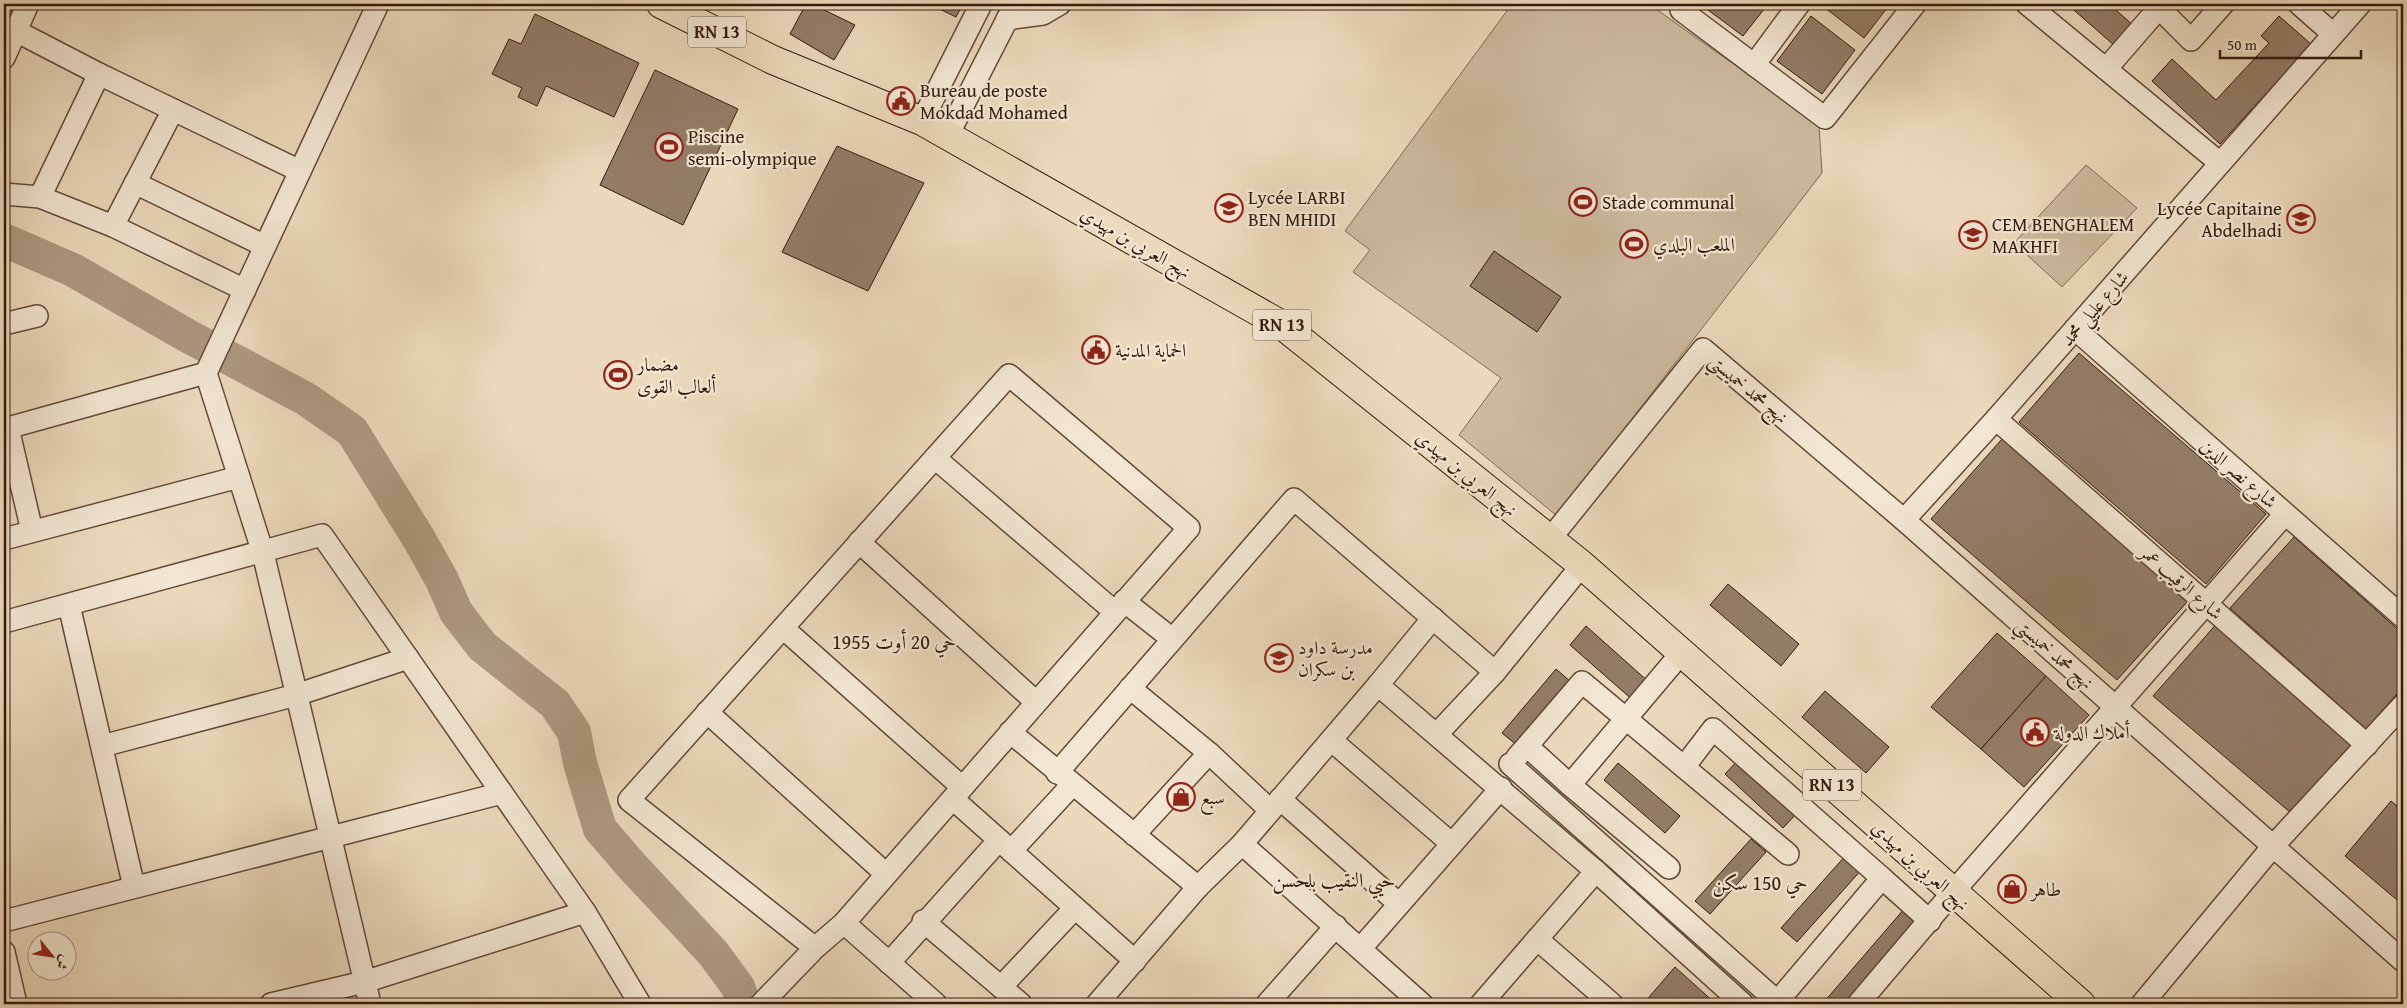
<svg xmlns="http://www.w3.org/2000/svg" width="2407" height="1008" viewBox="0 0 2407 1008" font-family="'Gentium Book Plus',Amiri,serif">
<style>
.green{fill:#cdb99e;stroke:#806a56}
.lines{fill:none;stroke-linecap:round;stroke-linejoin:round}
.river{stroke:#ad9880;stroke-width:34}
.building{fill:#947d68;stroke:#341a0d}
.street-casing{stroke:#624a39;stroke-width:24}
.primary-casing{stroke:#341a0d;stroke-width:30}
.street{stroke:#f3e6d3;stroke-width:21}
.primary{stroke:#ecd9bc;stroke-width:28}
.labels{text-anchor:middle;stroke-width:4.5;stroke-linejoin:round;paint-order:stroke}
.shield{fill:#f3e6d3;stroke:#6d5748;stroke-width:1}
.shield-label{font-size:18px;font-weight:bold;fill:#341a0d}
.poi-label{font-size:19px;fill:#341a0d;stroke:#f3e6d3;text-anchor:start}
.street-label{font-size:19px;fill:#341a0d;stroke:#f3e6d3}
.neighbourhood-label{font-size:20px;fill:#341a0d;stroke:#f3e6d3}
</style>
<rect width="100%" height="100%" fill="#ecd9bc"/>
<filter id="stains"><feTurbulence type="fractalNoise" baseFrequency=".004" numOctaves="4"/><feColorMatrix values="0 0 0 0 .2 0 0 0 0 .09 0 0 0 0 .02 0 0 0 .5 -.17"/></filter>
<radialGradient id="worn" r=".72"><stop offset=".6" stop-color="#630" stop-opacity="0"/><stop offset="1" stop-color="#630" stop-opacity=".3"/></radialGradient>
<!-- green -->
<g class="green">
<polygon points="1512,4 1649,4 1819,125 1822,173 1557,516 1459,435 1501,378 1353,272 1370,250 1345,231"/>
<polygon points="2086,165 2137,208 2062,287 2014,243"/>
</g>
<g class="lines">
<!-- river -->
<polyline class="river" points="4,240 73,270 186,335 306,399 352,431 419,539 442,580 456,612 482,646 555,704 574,732 580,763 600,829 631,865 713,953 738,987 744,1004"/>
</g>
<!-- building -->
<g class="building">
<polygon points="4,4 21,4 4,42"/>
<polygon points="806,4 812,4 855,25 834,60 790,34"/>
<polygon points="929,4 963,4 956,17"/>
<polygon points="1700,4 1768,4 1743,36"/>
<polygon points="1820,4 1890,4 1864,38"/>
<polygon points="2067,4 2109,4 2133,25 2115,46"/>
<polygon points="535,14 639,63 614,117 546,86 537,106 518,97 522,88 492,74 509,39 521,44"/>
<polygon points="1811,16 1855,50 1822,94 1777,61"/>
<polygon points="2279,16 2311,44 2220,144 2152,81 2172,59 2216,100 2269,43 2261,36"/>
<polygon points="655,70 738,109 683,225 600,185"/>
<polygon points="837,146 924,183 868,291 782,252"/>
<polygon points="1494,251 1561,297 1537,332 1470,286"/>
<polygon points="2079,353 2266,514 2206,584 2019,422"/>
<polygon points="2002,439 2189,600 2117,680 1931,519"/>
<polygon points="2294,537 2403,634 2403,687 2366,729 2230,608"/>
<polygon points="1728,584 1799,644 1781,666 1710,605"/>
<polygon points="2219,621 2354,742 2291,813 2153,696"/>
<polygon points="1586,626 1650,683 1635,702 1570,645"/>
<polygon points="1997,633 2046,676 1981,749 1931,707"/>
<polygon points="1556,669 1571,682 1518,746 1502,733"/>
<polygon points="2046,676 2089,715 2024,787 1981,749"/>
<polygon points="1825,691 1889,747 1866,773 1802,717"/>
<polygon points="1742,756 1799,811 1783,828 1725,774"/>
<polygon points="1618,763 1680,816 1665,833 1604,780"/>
<polygon points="2391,801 2403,811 2403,905 2345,856"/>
<polygon points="1751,839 1766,852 1710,914 1695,901"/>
<polygon points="1847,854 1863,868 1797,942 1781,928"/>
<polygon points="1905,908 1924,923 1854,1004 1827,1004 1824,1002"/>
<polygon points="1675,967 1716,1004 1643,1004"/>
</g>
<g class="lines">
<defs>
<g id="street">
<polyline points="28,4 16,31 99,74 300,171"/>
<polyline points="1685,4 1681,10 1825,118 1915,4"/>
<polyline points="2027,4 2220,163"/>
<polyline points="2299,4 2333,34"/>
<polyline points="1007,19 1043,14 1060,4"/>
<polyline points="4,58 16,31"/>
<polyline points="1754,65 1799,4"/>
<polyline points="2106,69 2159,8 2191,40 2223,4"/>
<polyline points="922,121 981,4"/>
<polyline points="948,135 1015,4"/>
<polyline points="135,183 265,246"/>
<polyline points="4,194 40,197 113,226 245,290"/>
<polyline points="40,197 99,74"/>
<polyline points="113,226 173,110"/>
<polyline points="4,324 37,316"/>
<polyline points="2075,329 2403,617"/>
<polyline points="1996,419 2367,745"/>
<polyline points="8,428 32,531"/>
<polyline points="4,429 206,373"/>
<polyline points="935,458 1115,612"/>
<polyline points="1904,520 1996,419 2360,4"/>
<polyline points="4,539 239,477"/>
<polyline points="1550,539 1703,349 1904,520 2403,961"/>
<polyline points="859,542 1036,702"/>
<polyline points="1124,601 1171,638"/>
<polyline points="69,605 134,887"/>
<polyline points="4,622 322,535 585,912 640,1004"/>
<polyline points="783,628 962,787"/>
<polyline points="1378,685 1433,618"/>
<polyline points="1130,688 1209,753 1270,810"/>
<polyline points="707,712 886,874"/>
<polyline points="1010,732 1198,887"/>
<polyline points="1437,734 1495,672 1582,565"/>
<polyline points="1331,740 1452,844"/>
<polyline points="102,746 296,695 408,658"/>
<polyline points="1527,746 1582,682 1788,854"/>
<polyline points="1517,757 1527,746 1570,785 1683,651"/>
<polyline points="1510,764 1780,1004"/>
<polyline points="1684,767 1713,729 1882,878"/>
<polyline points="1057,773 1294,499 1495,672"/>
<polyline points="1570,785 1669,868"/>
<polyline points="953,799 1135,961"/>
<polyline points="1280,799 1399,904"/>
<polyline points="1134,835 1209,753"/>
<polyline points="1242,844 1422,1004"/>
<polyline points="1011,851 1072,785"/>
<polyline points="4,921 502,793"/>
<polyline points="923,921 1021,1004"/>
<polyline points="844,923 936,1004"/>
<polyline points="1537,939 1612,1004"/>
<polyline points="1361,948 1501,788"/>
<polyline points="4,952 16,1004"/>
<polyline points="889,963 999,840"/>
<polyline points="1001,987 1075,908"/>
<polyline points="1777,1002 1882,878 1930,921"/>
<polyline points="271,1004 364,982 585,912"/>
<polyline points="370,1004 263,553 206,373 378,4"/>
<polyline points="761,1004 815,948 844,923 1189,528 1009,375 629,800 815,948"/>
<polyline points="1097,1004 1198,887 1242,844 1378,685 1598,873 1743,1004"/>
<polyline points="1267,1004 1336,926"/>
<polyline points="1481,1004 1596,871"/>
<polyline points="1858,1004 1953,892 2285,514"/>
<polyline points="2142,1004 2274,845 2403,705"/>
</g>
<polyline id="primary" points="661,4 773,60 922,121 1282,325 1582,565 2081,1004"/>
</defs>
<!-- street casing -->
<use href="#street" class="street-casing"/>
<!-- primary casing -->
<use href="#primary" class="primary-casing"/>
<!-- street -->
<use href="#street" class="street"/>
<!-- primary -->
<use href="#primary" class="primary"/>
</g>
<!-- icons -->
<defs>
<symbol id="civic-ring" viewBox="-11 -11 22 22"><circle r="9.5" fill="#f3e6d3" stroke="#8f2418" stroke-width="1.5"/><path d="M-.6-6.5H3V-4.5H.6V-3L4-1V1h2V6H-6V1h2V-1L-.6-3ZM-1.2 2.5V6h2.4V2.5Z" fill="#8f2418"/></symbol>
<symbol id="stadium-ring" viewBox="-11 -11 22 22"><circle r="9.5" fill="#f3e6d3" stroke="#8f2418" stroke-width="1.5"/><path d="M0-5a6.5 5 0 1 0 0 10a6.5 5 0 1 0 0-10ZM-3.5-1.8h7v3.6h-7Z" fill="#8f2418"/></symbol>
<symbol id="school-ring" viewBox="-11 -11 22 22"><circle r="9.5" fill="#f3e6d3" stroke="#8f2418" stroke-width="1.5"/><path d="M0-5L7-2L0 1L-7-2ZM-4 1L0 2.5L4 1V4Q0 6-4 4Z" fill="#8f2418"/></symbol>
<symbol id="shop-ring" viewBox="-11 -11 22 22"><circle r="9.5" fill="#f3e6d3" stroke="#8f2418" stroke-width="1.5"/><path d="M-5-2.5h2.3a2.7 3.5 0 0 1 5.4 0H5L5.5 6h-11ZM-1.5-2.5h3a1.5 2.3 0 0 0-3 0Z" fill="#8f2418"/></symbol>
</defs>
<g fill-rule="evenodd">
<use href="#civic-ring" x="885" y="85" width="32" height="32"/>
<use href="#stadium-ring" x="653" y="131" width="32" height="32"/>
<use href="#stadium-ring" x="1567" y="186" width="32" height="32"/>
<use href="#school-ring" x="1213" y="192" width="32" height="32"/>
<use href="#school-ring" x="2285" y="203" width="32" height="32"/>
<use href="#school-ring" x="1957" y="219" width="32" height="32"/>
<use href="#stadium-ring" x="1618" y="228" width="32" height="32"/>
<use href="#civic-ring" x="1080" y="334" width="32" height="32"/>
<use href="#stadium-ring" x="602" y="359" width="32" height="32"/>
<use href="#school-ring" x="1263" y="642" width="32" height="32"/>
<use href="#civic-ring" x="2019" y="716" width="32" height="32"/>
<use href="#shop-ring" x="1165" y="781" width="32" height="32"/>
<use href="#shop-ring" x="1996" y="873" width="32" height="32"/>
</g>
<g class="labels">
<!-- shield labels -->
<g class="shield">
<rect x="688" y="16.5" width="58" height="31" rx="4"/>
<rect x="1253" y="309.5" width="58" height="31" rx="4"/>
<rect x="1803" y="769.5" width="58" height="31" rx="4"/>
</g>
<g class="shield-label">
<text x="717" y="38">RN 13</text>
<text x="1282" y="331">RN 13</text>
<text x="1832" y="791">RN 13</text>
</g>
<!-- poi labels -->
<g class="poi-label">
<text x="920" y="97">Bureau de poste<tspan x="920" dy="22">Mokdad Mohamed</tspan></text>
<text x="688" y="143">Piscine<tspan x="688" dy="22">semi-olympique</tspan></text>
<text x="1248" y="204">Lycée LARBI<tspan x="1248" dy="22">BEN MHIDI</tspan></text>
<text x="1602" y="209">Stade communal</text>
<text x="2282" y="215" text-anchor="end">Lycée Capitaine<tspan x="2282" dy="22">Abdelhadi</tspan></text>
<text x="1992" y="231">CEM BENGHALEM<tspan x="1992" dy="22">MAKHFI</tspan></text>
<text x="1653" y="251">الملعب البلدي</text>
<text x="1115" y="357">الحماية المدنية</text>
<text x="637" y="371">مضمار<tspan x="637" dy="22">ألعالب القوى</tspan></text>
<text x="1298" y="654">مدرسة داود<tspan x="1298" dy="22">بن سكران</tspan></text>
<text x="2054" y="739">أملاك الدولة</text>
<text x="1200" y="804">سبع</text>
<text x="2031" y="896">طاهر</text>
</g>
<!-- street labels -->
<g class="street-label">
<text transform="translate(1136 242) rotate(30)" y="7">نهج العربي بن مهيدي</text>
<text transform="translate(2094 308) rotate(-49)" y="7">شارع عليلي محمد</text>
<text transform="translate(1749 388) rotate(40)" y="7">نهج محمد خميستي</text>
<text transform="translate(1467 473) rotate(39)" y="7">نهج العربي بن مهيدي</text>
<text transform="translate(2239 473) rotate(41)" y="7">شارع نصر الدين</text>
<text transform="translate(2182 582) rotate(41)" y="7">شارع الرقيب عمر</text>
<text transform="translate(2055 653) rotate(41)" y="7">نهج محمد خميستي</text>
<text transform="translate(1921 865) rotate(42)" y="7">نهج العربي بن مهيدي</text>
</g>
<!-- neighbourhood labels -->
<g class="neighbourhood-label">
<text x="894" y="649">حي 20 أوت 1955</text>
<text x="1334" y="887">حيي النقيب بلحسن</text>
<text x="1760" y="890">حي 150 سكن</text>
</g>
</g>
<!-- margin -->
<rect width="2407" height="1008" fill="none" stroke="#ecd9bc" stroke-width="20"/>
<rect x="5" y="5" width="2397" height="998" fill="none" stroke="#341a0d" stroke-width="2.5"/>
<rect x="10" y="10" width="2387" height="988" fill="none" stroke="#341a0d"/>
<!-- north arrow -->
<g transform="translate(52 956) rotate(120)"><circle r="24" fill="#f3e6d3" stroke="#a79484"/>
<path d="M0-4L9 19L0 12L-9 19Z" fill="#8f2418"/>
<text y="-8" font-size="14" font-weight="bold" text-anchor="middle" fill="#341a0d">ش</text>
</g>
<!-- scale -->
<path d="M2220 50v8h141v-8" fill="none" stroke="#341a0d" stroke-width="2.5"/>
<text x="2227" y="50" font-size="15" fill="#341a0d" stroke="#f3e6d3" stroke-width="4" paint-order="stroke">50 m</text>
<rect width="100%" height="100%" filter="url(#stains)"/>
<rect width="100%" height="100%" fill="url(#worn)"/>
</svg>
